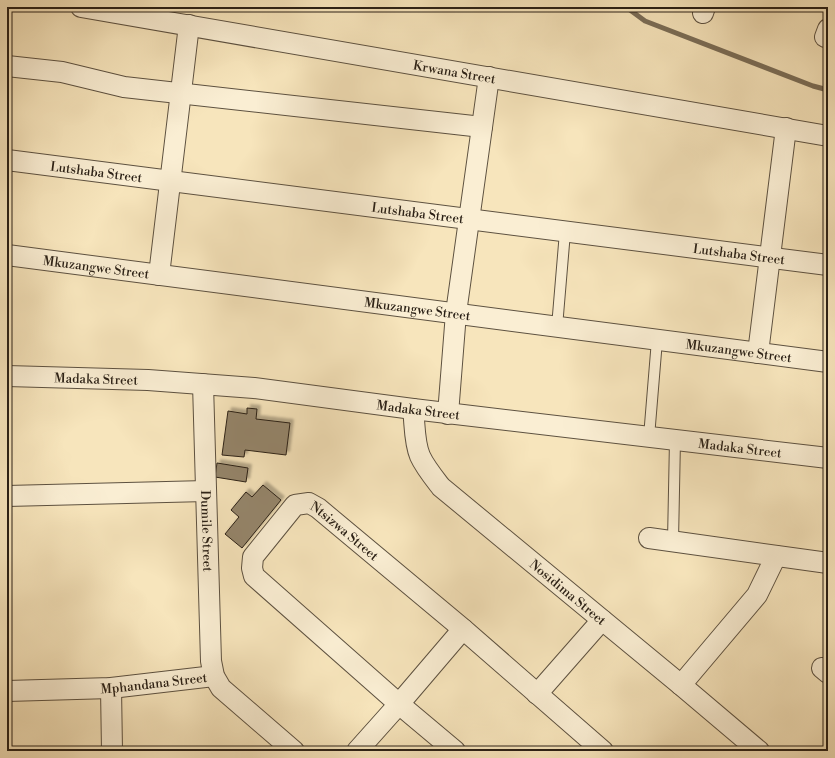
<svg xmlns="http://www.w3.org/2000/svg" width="835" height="758" viewBox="0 0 835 758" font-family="'Libre Bodoni',serif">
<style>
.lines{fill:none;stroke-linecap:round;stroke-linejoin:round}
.stream{stroke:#7b6e58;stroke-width:5}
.building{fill:#95866c;stroke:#2a2016;filter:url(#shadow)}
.lane-casing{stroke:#5d5140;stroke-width:12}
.street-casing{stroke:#5d5140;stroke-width:22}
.lane{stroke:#faeed3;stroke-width:10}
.street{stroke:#faeed3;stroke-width:20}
.labels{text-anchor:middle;stroke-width:4;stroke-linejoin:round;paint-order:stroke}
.street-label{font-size:13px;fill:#2a2016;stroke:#faeed3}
</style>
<defs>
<filter id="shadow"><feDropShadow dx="3.5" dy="-3.5" stdDeviation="1" flood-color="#0004"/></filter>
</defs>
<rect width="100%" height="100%" fill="#f7e5bc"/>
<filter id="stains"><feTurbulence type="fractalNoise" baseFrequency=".005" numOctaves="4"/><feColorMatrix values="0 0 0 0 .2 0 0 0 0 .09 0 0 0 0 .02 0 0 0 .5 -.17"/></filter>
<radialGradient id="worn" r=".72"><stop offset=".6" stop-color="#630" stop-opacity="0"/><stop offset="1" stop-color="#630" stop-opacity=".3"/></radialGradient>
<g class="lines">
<!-- stream -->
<polyline class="stream" points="626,7 645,21 813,86 828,90"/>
</g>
<!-- building -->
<g class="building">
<polygon points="247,408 257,409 256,419 290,423 286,455 245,450 244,457 222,455 228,411 247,414"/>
<polygon points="217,463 248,468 246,482 215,477"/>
<polygon points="263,485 281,500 242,548 225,534 239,517 231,510 246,492 252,497"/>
</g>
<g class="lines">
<defs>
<g id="lane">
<polyline points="557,327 565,232"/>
<polyline points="649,437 657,340"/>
<polyline points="673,541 675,440"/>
</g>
<g id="street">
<path id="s1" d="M81,7l747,129"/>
<polyline points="703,13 705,7"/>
<polyline points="825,37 828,29"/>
<polyline points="7,66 62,72 124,87 482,127"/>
<path id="s2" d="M7,160l821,105"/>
<path id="s3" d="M7,255l821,107"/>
<polyline points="159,275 189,25"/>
<polyline points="758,353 786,128"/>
<path id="s4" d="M7,376l141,4 106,8 159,21 415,49"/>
<path id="s5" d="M203,384l8,277 3,15 7,12 73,63"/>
<path id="s6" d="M413,409c2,15 1,33 7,47 5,11 14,22 21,31l240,198 78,66"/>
<polyline points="448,414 456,313 489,77"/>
<polyline points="7,496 206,491"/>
<polyline points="649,538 828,563"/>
<polyline points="822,668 828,673"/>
<polyline points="681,685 757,595 776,556"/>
<polyline points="111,688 112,751"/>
<path id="s7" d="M7,691l104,-3 103,-12"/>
<polyline points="537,694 602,620"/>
<polyline points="357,751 399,704 463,629"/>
<path id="s8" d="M455,751l-56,-47 -145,-128 -2,-8 1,-11 42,-52 14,-2 9,5 145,121 140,122"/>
</g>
</defs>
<!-- lane casing -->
<use href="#lane" class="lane-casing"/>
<!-- street casing -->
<use href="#street" class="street-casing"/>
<!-- lane -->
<use href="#lane" class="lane"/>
<!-- street -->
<use href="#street" class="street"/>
</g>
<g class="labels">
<!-- street labels -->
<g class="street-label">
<text dy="5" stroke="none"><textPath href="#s1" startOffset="379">Krwana Street</textPath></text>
<text dy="5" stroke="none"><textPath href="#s2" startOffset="90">Lutshaba Street</textPath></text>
<text dy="5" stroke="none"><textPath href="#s2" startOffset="414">Lutshaba Street</textPath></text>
<text dy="5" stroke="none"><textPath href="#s2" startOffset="738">Lutshaba Street</textPath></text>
<text dy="5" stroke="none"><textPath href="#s3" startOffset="90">Mkuzangwe Street</textPath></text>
<text dy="5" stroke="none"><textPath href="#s3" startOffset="414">Mkuzangwe Street</textPath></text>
<text dy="5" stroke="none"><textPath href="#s3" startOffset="738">Mkuzangwe Street</textPath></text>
<text dy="5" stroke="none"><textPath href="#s4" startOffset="89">Madaka Street</textPath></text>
<text dy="5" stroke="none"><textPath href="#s4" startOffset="413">Madaka Street</textPath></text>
<text dy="5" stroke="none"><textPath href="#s4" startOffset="737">Madaka Street</textPath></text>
<text dy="5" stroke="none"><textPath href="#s5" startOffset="147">Dumile Street</textPath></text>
<text dy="5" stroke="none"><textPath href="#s8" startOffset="412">Ntsizwa Street</textPath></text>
<text dy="5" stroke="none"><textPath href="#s6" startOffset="250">Nosidima Street</textPath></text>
<text dy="5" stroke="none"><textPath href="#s7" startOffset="147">Mphandana Street</textPath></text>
</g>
</g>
<!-- margin -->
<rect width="835" height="758" fill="none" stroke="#f7e5bc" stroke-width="24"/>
<rect x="8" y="8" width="819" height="742" fill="none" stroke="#2a2016" stroke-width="2"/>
<rect x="12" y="12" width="811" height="734" fill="none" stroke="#2a2016"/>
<rect width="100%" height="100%" filter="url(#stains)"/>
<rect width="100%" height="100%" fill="url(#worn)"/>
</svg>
